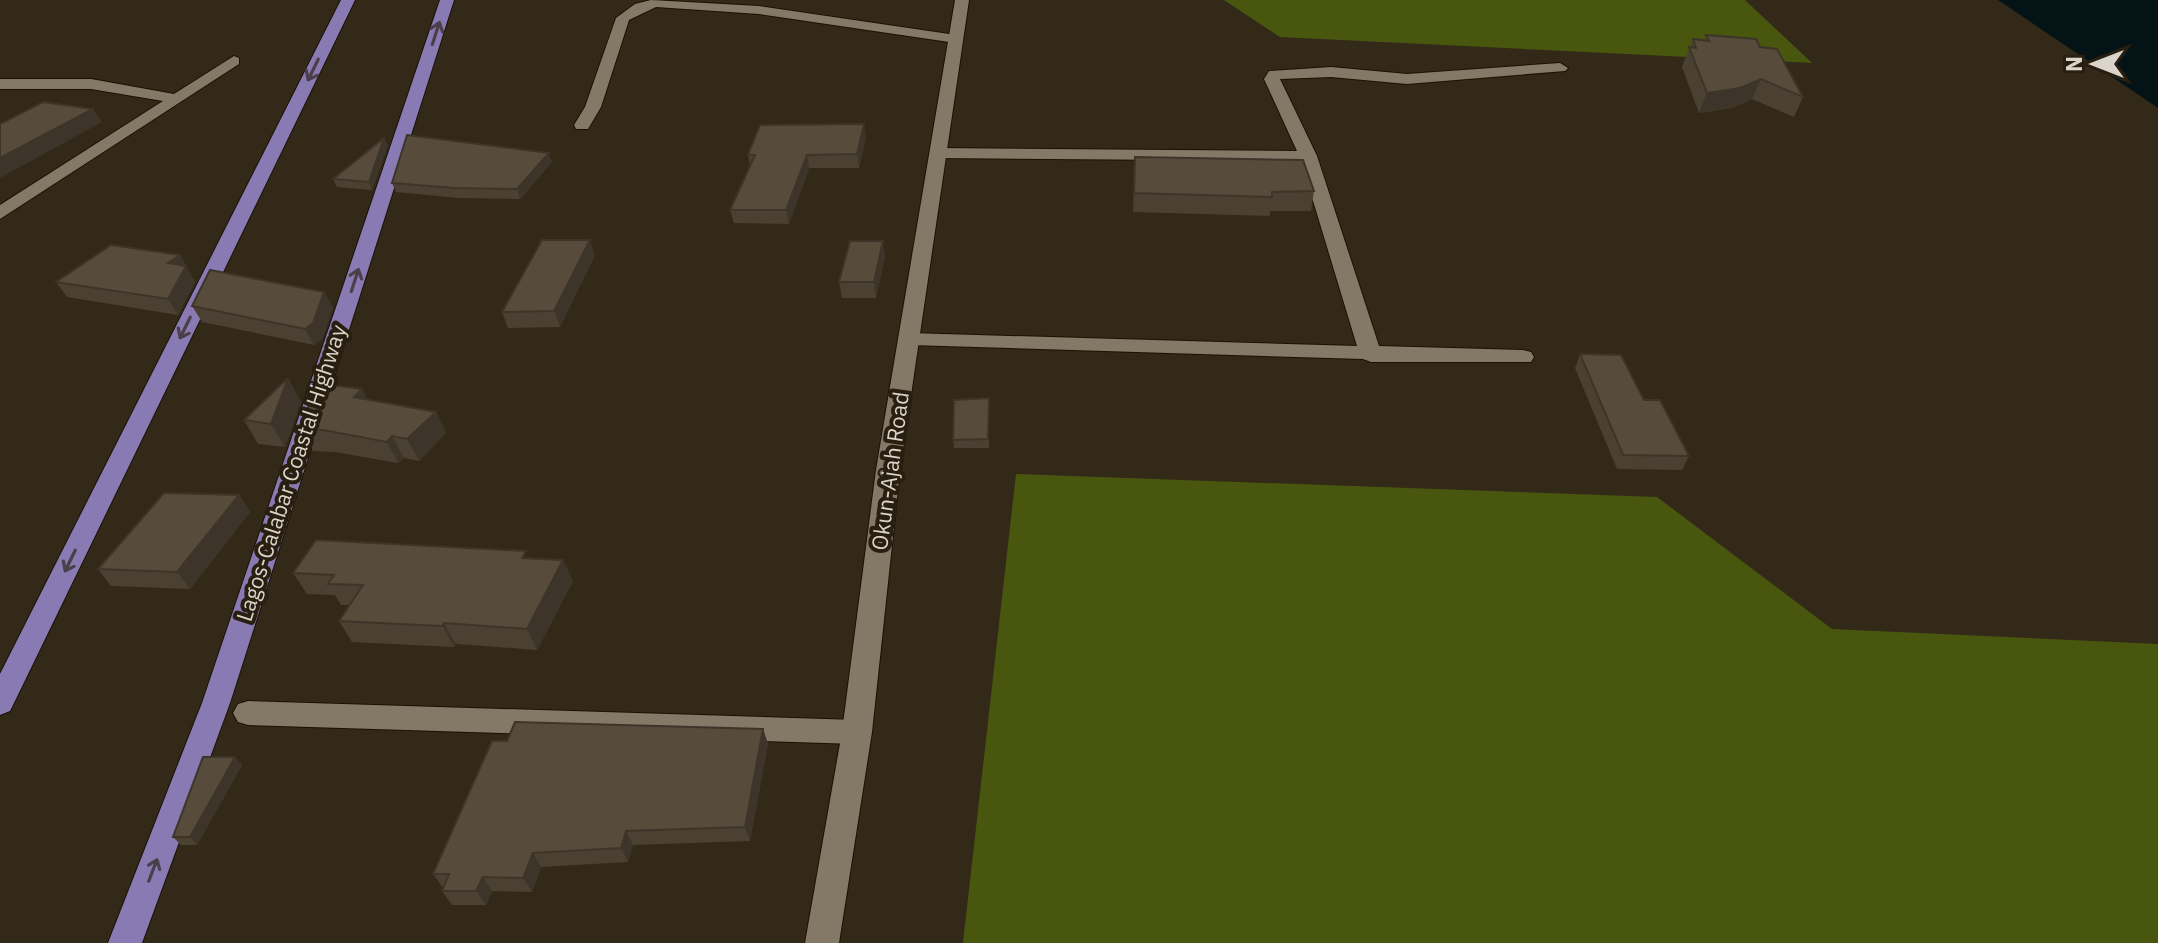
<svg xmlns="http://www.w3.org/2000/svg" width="2158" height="943" viewBox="0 0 2158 943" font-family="'IBM Plex Sans',sans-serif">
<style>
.green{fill:#49570e}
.water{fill:#041416}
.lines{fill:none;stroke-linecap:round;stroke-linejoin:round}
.minor-casing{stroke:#1a1204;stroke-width:2}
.tertiary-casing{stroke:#1a1204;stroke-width:2}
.trunk-casing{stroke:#1a1204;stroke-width:2}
.minor{fill:#847967;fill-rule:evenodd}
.tertiary{fill:#847967;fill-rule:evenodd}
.trunk{fill:#8a7ab4;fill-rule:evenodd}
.wall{fill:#4b4133}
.shaded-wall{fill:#3d3529}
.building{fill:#574c3b;stroke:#3d3529;stroke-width:2}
.oneway{stroke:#4b3f49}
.labels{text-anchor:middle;stroke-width:8;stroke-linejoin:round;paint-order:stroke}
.street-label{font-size:22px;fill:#dad4ca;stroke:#291f10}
</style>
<rect width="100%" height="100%" fill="#332919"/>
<!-- green -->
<g class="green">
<polygon points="1224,0 1745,0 1812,63 1280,37"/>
<polygon points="1016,474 1657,497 1832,629 2158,644 2158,943 963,943"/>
</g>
<!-- water -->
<polygon class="water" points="1998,0 2158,0 2158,108"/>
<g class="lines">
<defs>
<g id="minor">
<polygon points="651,0 759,6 956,35 963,39 956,43 759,14 656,7 629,20 601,107 588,129 576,129 574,125 585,107 616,18 635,4"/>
<polygon points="234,56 239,58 239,64 0,219 0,205 163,101 91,89 0,89 0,79 91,79 174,94"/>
<polygon points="1560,63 1568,68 1565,71 1407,84 1331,77 1280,79 1317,156 1379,346 1523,350 1531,352 1534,357 1531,362 1371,362 1363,359 909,345 898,339 909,333 1357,346 1301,161 939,158 930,153 939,148 1297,151 1264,79 1269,71 1331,67 1407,74"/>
<polygon points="248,701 857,720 867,723 872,732 867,741 857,744 248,725 238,722 233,713 238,704"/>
</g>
<polygon id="tertiary" points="955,0 969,0 900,470 872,732 839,943 805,943 842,732 876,470"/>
<g id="trunk">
<polygon points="341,0 355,0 14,703 10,711 0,715 0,674"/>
<polygon points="440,0 454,0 230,703 142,943 108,943 202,703"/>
</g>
</defs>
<!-- minor casing -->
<use href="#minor" class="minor-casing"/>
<!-- tertiary casing -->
<use href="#tertiary" class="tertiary-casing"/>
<!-- trunk casing -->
<use href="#trunk" class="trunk-casing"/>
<!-- minor -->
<use href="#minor" class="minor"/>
<!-- tertiary -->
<use href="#tertiary" class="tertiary"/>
<!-- trunk -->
<use href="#trunk" class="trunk"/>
</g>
<!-- wall -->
<g class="wall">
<polygon points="1706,35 1760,47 1803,97 1794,117 1752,99 1732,108 1699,113 1682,67 1693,39 1704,40"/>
<polygon points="866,138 859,168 809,168 789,224 734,223 730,210 750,165 748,155"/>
<polygon points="388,145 372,190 337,187 333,179"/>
<polygon points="1135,157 1314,191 1311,211 1270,211 1270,216 1133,212"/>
<polygon points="552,162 520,199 459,198 396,192 392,183"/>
<polygon points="180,255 195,282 178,315 67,297 56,282"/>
<polygon points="595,255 560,327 508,328 502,312"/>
<polygon points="885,256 876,298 842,298 839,282"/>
<polygon points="324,292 333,308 322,339 314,345 202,322 192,306"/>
<polygon points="1580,354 1644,400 1689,456 1682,470 1617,469 1575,368"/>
<polygon points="288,378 301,402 285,447 258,444 244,420"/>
<polygon points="362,389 368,400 436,412 446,433 419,461 404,458 398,463 335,452 313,451 301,429"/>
<polygon points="989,398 989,448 954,448 953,440"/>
<polygon points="239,495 250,512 190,589 111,586 98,569"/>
<polygon points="530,558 573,581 537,650 456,644 454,647 352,642 339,621 350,605 341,605 335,595 307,594 293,573"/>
<polygon points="763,729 768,744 750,841 633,845 628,862 541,867 532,892 492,891 486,905 452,905 442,891 443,888 433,874 507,741"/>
<polygon points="235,757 242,765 197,845 181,845 173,837"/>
</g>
<!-- shaded-wall -->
<g class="shaded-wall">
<polygon points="1761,79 1752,99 1732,108 1699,113 1707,93"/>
<polygon points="93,109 102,122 0,178 0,158"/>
<polygon points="864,124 866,138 859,168 857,154"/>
<polygon points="384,138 388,145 372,190 369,182"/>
<polygon points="549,153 552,162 520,199 517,189"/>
<polygon points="807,155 809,168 789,224 786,210"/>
<polygon points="590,240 595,255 560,327 554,311"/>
<polygon points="883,241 885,256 876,298 874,282"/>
<polygon points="180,255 195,282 178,315 168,299 168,263"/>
<polygon points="324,292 333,308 322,339 314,345 305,329"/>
<polygon points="288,378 301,402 285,447 271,424"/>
<polygon points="362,389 374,410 354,397"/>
<polygon points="436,412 446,433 419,461 407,439"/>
<polygon points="392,436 404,458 398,463 387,442"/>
<polygon points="239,495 250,512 190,589 177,572"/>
<polygon points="563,560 573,581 537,650 527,629"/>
<polygon points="444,623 456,644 454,647 442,626"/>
<polygon points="763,729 768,744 750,841 745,827"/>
<polygon points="235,757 242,765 197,845 190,837"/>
<polygon points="626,831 633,845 628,862 621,848"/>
<polygon points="533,853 541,867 532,892 523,878"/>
<polygon points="483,877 492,891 486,905 476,891"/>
</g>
<!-- building -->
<g class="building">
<polygon points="1706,35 1756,39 1760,47 1777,49 1803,97 1761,79 1740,88 1707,93 1689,47 1696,48 1693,39 1709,41"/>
<polygon points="43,102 93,109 0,158 0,124"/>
<polygon points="864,124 857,154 807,155 786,210 730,210 755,155 748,155 760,125"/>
<polygon points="407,135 549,153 517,189 455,188 392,183"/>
<polygon points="384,138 369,182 333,179"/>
<polygon points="1135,157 1303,160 1314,191 1272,192 1272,197 1134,193"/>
<polygon points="542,240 590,240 554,311 502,312"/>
<polygon points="850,241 883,241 874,282 839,282"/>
<polygon points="111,245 180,255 168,263 186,266 168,299 56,282"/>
<polygon points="210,270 324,292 313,323 305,329 192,306"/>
<polygon points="1580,354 1621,355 1644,400 1660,400 1689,456 1623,455"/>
<polygon points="288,378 271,424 244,420"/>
<polygon points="316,383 362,389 354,397 436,412 407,439 392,436 387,442 323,430 301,429"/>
<polygon points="989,398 988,439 953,440 954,400"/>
<polygon points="164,493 239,495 177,572 98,569"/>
<polygon points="316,540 526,551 522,558 563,560 527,629 444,623 442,626 339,621 363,585 328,584 334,575 293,573"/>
<polygon points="515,722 763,729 745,827 626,831 621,848 533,853 523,878 483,877 476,891 442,891 449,874 433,874 492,741 507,741"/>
<polygon points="203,757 235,757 190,837 173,837"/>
</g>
<!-- one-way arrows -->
<defs><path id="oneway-shaft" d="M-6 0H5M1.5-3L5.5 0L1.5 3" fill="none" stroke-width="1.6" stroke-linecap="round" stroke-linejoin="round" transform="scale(2)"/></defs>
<g class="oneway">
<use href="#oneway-shaft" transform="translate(436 33) rotate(-72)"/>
<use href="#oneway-shaft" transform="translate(313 70) rotate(116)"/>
<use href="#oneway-shaft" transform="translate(355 280) rotate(-72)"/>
<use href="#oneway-shaft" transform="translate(185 328) rotate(116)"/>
<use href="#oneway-shaft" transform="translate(70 561) rotate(116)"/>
<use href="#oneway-shaft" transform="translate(153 870) rotate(-69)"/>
</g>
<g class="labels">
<!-- street labels -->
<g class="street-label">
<text transform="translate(890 471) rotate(-82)" y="8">Okun-Ajah Road</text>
<text transform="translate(291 473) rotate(-72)" y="8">Lagos-Calabar Coastal Highway</text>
</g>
</g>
<!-- north arrow -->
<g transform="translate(2094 64) rotate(270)" stroke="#291f10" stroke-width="6" paint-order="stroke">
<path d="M0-6L14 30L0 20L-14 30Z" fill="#dad4ca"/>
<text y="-12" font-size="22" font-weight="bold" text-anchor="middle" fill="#dad4ca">N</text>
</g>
</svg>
